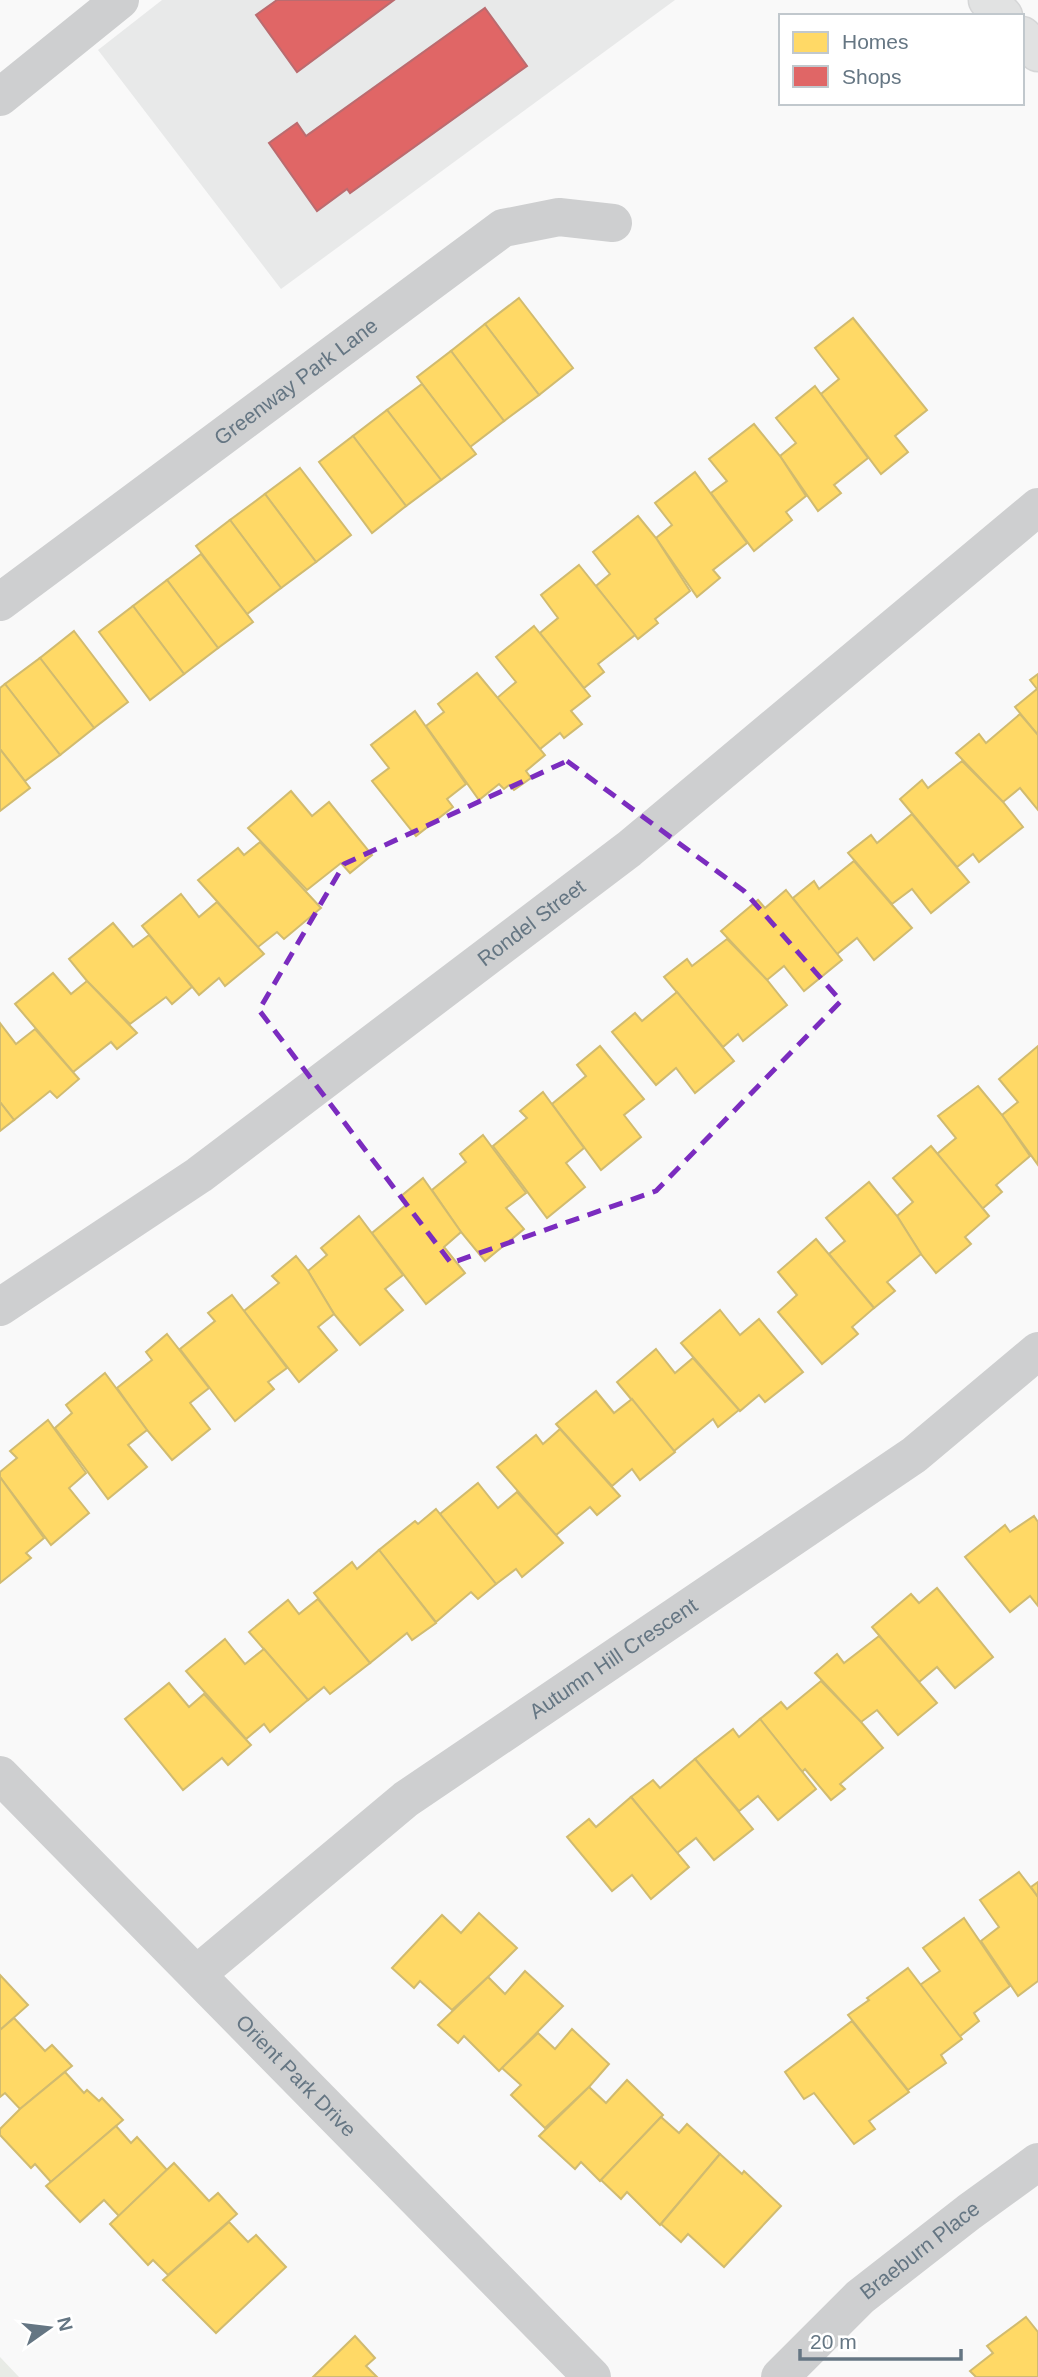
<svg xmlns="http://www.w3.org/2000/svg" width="1038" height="2377" viewBox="0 0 1038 2377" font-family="Helvetica,sans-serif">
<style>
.built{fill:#e8e9e9}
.green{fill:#e8ebe6}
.homes{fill:#ffd966;stroke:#d1bb6f;stroke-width:2}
.shops{fill:#e06666;stroke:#bb6b6f;stroke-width:2}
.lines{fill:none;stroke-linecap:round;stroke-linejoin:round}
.secondary-casing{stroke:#d5d6d7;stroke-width:41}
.street{stroke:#cecfd0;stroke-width:38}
.secondary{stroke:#e1e2e2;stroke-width:38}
.marked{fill:none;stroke:#7b2cbf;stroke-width:5;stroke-dasharray:14 9;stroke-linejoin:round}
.labels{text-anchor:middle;stroke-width:7;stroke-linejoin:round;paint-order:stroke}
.street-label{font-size:21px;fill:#657683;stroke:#fff}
</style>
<rect width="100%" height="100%" fill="#f9f9f9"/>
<!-- built -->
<polygon class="built" points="162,0 675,0 281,289 98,50"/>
<!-- green -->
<polygon class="green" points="0,2357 19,2377 0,2377"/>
<!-- homes -->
<g class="homes">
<polygon points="519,298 573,368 539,395 485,324"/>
<polygon points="853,318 927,410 895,436 908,452 881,474 821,394 839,379 815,348"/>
<polygon points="485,324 539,395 504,421 451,351"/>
<polygon points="451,351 504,421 470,447 417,377"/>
<polygon points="422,384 476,454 441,480 387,410"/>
<polygon points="815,386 868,458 834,485 841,493 818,511 780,456 796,443 776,418"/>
<polygon points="387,410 441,480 406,506 353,436"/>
<polygon points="754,424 780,456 806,496 786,512 792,520 754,551 711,493 727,481 709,459"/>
<polygon points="353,436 406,506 372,533 319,462"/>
<polygon points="300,468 351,535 316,562 265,494"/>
<polygon points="695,472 747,543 713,570 720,578 697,597 656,538 672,525 655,503"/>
<polygon points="265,494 316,562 281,588 230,520"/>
<polygon points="638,516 656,538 690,591 655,619 658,623 638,639 596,586 610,574 593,552"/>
<polygon points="230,520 281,588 247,614 196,546"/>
<polygon points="201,554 253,622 218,648 167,580"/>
<polygon points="579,565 635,635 598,664 604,672 584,688 540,633 558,618 541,595"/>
<polygon points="167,580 218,648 184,674 133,606"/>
<polygon points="133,606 184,674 150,700 99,632"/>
<polygon points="534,626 590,696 571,711 582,724 564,738 560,733 540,749 497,698 516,682 496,657"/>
<polygon points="74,631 128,702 94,728 40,658"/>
<polygon points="40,658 94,728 60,755 5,684"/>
<polygon points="477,673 545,755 526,771 531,778 514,790 509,785 504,789 499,784 479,800 426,726 444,712 438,704"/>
<polygon points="1038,674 1038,735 1015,707 1037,689 1030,680"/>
<polygon points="5,684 60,755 25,781 0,749 0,688"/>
<polygon points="415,711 466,784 447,799 453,807 416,836 372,781 389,768 371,745"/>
<polygon points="1020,714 1038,735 1038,810 1020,788 1003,802 956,753 979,734 986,743"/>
<polygon points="0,749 30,788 0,811"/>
<polygon points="962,761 1003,802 1023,827 979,862 973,854 957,867 900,799 922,780 928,788"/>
<polygon points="291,791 312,816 329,802 372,855 350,873 341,863 307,890 248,828"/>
<polygon points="912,814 969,882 931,913 912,889 892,904 848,853 871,835 877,843"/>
<polygon points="260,842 321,908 284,939 277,932 258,947 198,880 238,848 244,855"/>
<polygon points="854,861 912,928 874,960 857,938 837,954 793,898 814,881 819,889"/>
<polygon points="786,890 842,960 804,991 784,966 767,980 721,931 758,900 765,908"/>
<polygon points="181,894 199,917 217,902 264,954 225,986 219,978 199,995 142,926"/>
<polygon points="113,923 133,947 149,935 192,987 172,1004 166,997 130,1024 87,981 69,959"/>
<polygon points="727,939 767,980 787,1005 743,1041 738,1034 723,1047 664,977 687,959 692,966"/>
<polygon points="53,973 71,994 87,981 137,1033 117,1049 111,1042 73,1072 15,1004"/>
<polygon points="677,992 734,1061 695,1093 676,1068 656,1085 612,1032 635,1013 642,1021"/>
<polygon points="0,1023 16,1044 35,1029 79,1079 57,1098 50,1091 14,1120 0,1102"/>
<polygon points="600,1046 644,1099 624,1115 641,1137 601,1170 552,1104 586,1076 577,1065"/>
<polygon points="1038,1046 1038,1165 1002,1115 1018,1102 999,1079"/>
<polygon points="978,1086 1002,1115 1030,1156 996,1185 1002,1192 982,1209 937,1154 956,1138 938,1116"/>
<polygon points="543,1092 584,1148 566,1163 585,1187 547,1218 493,1146 527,1118 520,1111"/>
<polygon points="0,1102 14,1120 0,1131"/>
<polygon points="483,1135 526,1193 506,1208 524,1229 485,1261 461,1232 432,1190 466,1162 460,1154"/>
<polygon points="931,1146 989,1216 965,1237 971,1244 936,1273 921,1254 897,1216 913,1202 893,1178"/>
<polygon points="423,1178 461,1232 444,1247 465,1273 426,1304 372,1233 406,1205 400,1197"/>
<polygon points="869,1182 897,1216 921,1254 887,1282 895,1291 874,1308 829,1254 845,1241 826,1218"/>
<polygon points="359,1216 403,1275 385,1289 403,1310 360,1345 334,1314 308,1271 327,1255 321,1248"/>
<polygon points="816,1239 874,1308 852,1327 858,1334 822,1364 778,1312 797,1295 778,1272"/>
<polygon points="296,1256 308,1271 334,1314 318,1327 337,1350 299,1382 244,1311 279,1283 272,1276"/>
<polygon points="232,1295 287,1368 268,1382 274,1389 235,1421 180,1349 215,1321 208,1313"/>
<polygon points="720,1310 740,1335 759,1319 803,1372 765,1402 759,1395 740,1411 681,1343"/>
<polygon points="167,1334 209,1388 190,1403 210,1429 172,1460 147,1430 117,1388 152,1360 146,1352"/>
<polygon points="656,1349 675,1373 693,1358 739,1410 718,1427 713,1419 674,1451 617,1382"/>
<polygon points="105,1373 147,1430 128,1445 147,1467 108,1499 55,1428 72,1413 66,1405"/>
<polygon points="596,1391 614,1413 632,1399 675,1452 640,1480 632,1469 612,1486 556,1424"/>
<polygon points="48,1420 86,1473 69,1488 89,1513 51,1545 0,1477 0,1472 17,1458 10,1451"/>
<polygon points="560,1429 620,1496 597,1515 590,1507 556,1535 497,1467 536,1435 543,1444"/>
<polygon points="0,1477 44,1538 26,1553 31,1558 0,1583"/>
<polygon points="478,1483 498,1508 517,1492 563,1543 522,1577 516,1569 496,1584 440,1514"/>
<polygon points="436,1509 496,1584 478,1599 471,1592 436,1622 379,1550 415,1521 418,1524"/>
<polygon points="1034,1516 1038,1522 1038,1606 1030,1596 1010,1612 965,1557 1005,1525 1010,1532"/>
<polygon points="379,1550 436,1623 412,1640 407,1633 370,1663 314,1593 352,1562 357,1569"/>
<polygon points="937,1588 993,1657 955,1688 937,1667 919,1682 872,1627 911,1594 919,1603"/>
<polygon points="318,1599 370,1663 330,1694 324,1687 308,1700 249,1632 288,1600 299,1614"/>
<polygon points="879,1636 937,1703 898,1735 877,1710 861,1722 815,1673 837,1654 844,1663"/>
<polygon points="225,1639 245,1664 264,1649 308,1700 270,1732 264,1724 246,1739 186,1671"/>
<polygon points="821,1681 861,1722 883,1748 840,1784 845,1789 831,1800 805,1769 802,1772 760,1719 781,1702 787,1709"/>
<polygon points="169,1683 189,1707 204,1694 251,1745 228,1765 222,1758 183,1790 125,1719"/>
<polygon points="760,1719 816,1789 778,1820 758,1796 739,1811 695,1759 733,1729 739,1737"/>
<polygon points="695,1759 753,1829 714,1860 696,1838 677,1853 631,1797 653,1780 660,1788"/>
<polygon points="631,1797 689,1867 651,1899 632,1875 612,1891 567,1837 589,1819 596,1827"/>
<polygon points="1019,1872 1038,1897 1038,1981 1018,1996 981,1941 999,1927 980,1900"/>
<polygon points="1038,1882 1038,1897 1031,1887"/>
<polygon points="479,1913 517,1948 488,1977 452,2010 420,1981 414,1988 392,1968 442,1915 461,1933"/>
<polygon points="964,1918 1010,1986 974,2013 979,2021 959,2037 920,1985 940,1971 923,1948"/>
<polygon points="908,1968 962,2039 941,2055 946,2063 908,2090 848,2015 869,2000 867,1998"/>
<polygon points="525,1971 563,2006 499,2071 464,2036 458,2043 438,2025 488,1977 505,1994"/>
<polygon points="0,1975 28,2005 0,2030"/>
<polygon points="14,2018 45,2051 52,2045 72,2066 20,2109 5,2093 0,2097 0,2030"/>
<polygon points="852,2021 909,2092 869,2121 875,2129 854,2144 814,2093 804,2099 785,2072"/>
<polygon points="572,2029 609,2064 589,2087 545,2128 511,2095 521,2085 502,2068 538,2033 555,2049"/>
<polygon points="65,2072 84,2093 87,2090 99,2101 102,2098 123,2120 51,2182 35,2164 31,2168 0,2135 0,2129 20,2109"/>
<polygon points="627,2080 663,2115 600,2181 581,2162 575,2169 539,2136 589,2087 606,2103"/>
<polygon points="661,2117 679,2133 687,2124 720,2154 660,2225 627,2192 621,2199 601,2180"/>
<polygon points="116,2126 131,2143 137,2137 167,2170 119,2216 104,2200 80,2222 46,2186"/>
<polygon points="720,2154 742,2174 744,2171 781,2206 724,2267 688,2234 681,2242 661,2224"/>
<polygon points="174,2163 209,2201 218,2193 237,2214 168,2275 153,2260 148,2265 110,2224"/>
<polygon points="229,2222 248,2242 256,2235 286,2267 216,2333 163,2280"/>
<polygon points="1026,2317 1038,2332 1038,2377 976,2377 970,2371 993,2353 987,2346"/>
<polygon points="355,2336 375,2358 366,2366 377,2377 313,2377"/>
</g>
<!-- shops -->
<g class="shops">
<polygon points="277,0 394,0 297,72 256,15"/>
<polygon points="485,8 527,66 350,193 347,189 317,211 269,143 297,123 306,136"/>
</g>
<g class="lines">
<defs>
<g id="secondary">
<polyline points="988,0 1003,16"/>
<polyline points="1022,36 1038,52"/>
</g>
</defs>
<!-- secondary casing -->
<use href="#secondary" class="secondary-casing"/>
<!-- street -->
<g class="street">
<polyline points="0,97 120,0"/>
<path id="s1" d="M0,602l503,-374 56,-11 54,6"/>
<path id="s2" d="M0,1307l199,-132 430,-326 409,-342"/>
<path id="s3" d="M0,1775l592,602"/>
<path id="s4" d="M197,1974l209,-175 508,-344 124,-104"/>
<path id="s5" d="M780,2377l80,-80 109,-85 69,-50"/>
</g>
<!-- secondary -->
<use href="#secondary" class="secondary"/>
</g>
<!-- marked area -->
<path class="marked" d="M567,761l177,130 97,110 -185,190 -205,72 -192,-253 85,-146z"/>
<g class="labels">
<!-- street labels -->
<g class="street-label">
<text dy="7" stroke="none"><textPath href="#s1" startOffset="369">Greenway Park Lane</textPath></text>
<text dy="7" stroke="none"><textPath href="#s2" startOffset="656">Rondel Street</textPath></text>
<text dy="7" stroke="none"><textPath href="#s4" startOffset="523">Autumn Hill Crescent</textPath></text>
<text dy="7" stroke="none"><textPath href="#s3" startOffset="422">Orient Park Drive</textPath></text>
<text dy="7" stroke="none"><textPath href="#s5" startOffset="189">Braeburn Place</textPath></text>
</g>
</g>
<!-- legend -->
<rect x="779" y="14" width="245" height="91" fill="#ffffff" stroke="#c1c8cd" stroke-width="2"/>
<rect x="793" y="32" width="35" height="21" fill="#ffd966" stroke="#c1c8cd" stroke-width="2"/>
<text x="842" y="49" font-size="21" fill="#657683">Homes</text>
<rect x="793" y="66" width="35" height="21" fill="#e06666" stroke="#c1c8cd" stroke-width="2"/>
<text x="842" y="84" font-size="21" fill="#657683">Shops</text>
<!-- north arrow -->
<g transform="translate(49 2328) rotate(76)" stroke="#ffffff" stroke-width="5" paint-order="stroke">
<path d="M0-5L12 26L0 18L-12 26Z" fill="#657683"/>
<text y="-10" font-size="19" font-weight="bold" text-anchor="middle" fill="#657683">N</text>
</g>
<!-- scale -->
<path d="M800 2349v10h161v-10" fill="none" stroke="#657683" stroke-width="3.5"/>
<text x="810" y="2349" font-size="21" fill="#657683" stroke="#ffffff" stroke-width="5" paint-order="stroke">20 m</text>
</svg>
